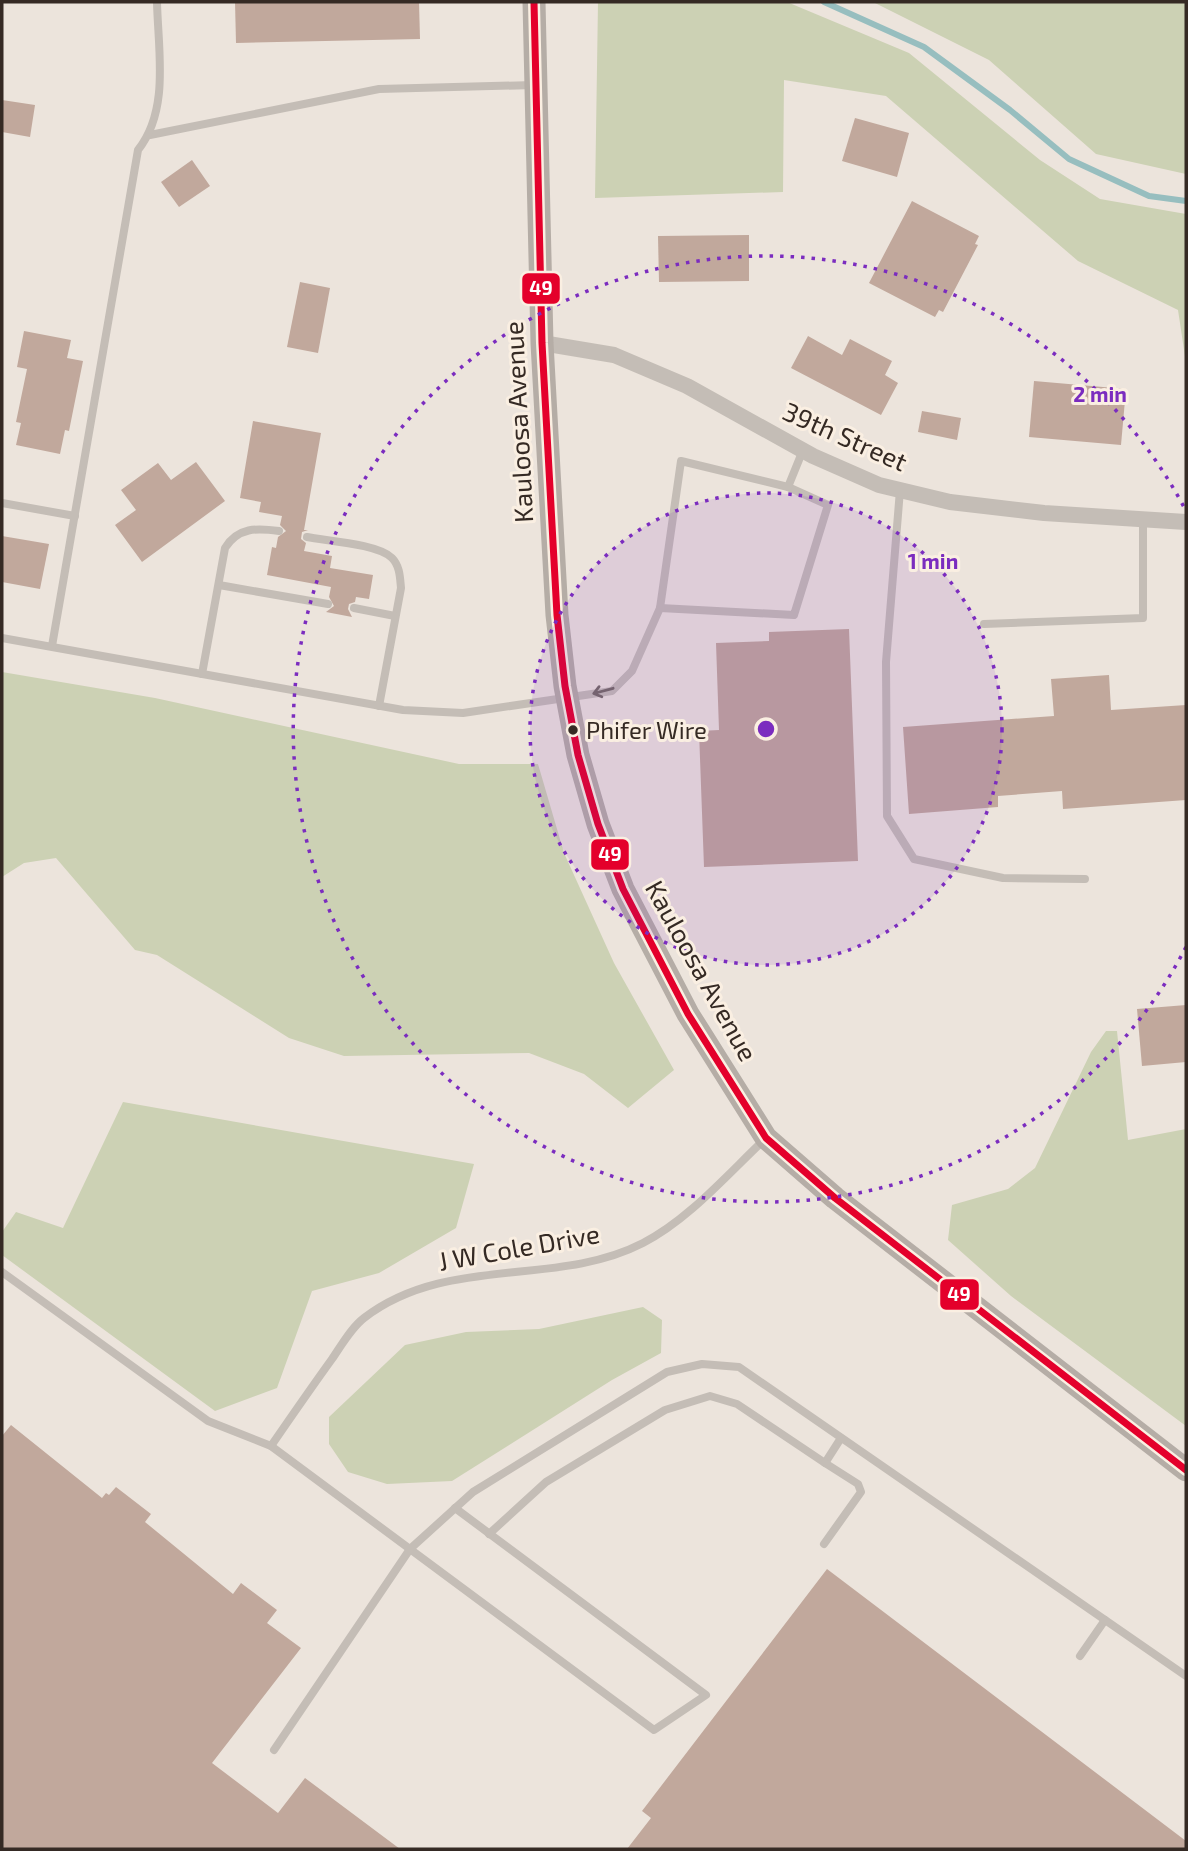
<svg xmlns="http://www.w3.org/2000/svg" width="1188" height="1851" viewBox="0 0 1188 1851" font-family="'Exo 2',sans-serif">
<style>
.green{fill:#ccd1b4}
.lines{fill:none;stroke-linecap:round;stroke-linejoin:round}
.stream{stroke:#97bebf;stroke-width:6}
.building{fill:#c1a89c}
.lane{stroke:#c4bdb6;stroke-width:8}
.street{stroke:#c4bdb6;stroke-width:16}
.secondary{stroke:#b5ada6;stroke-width:23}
.bus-1-casing{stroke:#faefe2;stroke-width:12}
.bus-1{stroke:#e4002b;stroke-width:7}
.oneway{stroke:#756c66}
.ring{fill:none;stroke:#7b2cbf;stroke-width:3.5;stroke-dasharray:3.5 7}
.bus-dot{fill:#352a24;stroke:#faefe2;stroke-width:2.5}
.labels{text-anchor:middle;stroke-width:6;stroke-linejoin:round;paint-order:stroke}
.bus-label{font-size:24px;fill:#352a24;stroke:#faefe2;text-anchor:start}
.street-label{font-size:26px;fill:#352a24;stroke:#faefe2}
.centre{fill:#7b2cbf;stroke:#faefe2;stroke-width:3.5}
.ring-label{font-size:21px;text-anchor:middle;font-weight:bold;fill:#7b2cbf;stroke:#faefe2;stroke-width:6;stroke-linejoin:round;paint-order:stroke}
.line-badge{stroke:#faefe2;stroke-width:2.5}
.badge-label{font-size:19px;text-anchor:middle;font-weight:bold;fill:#fff}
</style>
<rect width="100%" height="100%" fill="#ece4dc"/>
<!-- green -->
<g class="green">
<polygon points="598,2 787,2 909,53 1040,160 1100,199 1186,214 1186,363 1178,310 1078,261 886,96 784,80 783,192 595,198"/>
<polygon points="873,2 1186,2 1186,174 1096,154 989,60"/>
<polygon points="2,672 155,698 459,764 538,764 564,853 614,963 674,1070 628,1108 584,1074 529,1053 344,1056 289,1038 157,955 135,950 56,858 24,863 2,877"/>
<polygon points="1106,1031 1117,1031 1128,1140 1186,1129 1186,1426 1011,1296 948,1240 952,1205 1008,1189 1035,1168 1091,1052"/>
<polygon points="123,1102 474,1164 456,1228 379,1273 312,1291 277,1388 215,1411 2,1255 2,1232 16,1212 63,1228"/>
<polygon points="643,1307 662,1320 661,1353 612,1380 452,1481 387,1484 348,1472 329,1444 329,1417 405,1345 466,1332 539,1329"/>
</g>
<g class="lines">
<!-- stream -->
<polyline class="stream" points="824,2 924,47 1010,110 1069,159 1149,196 1186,201"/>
</g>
<!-- building -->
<g class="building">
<polygon points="235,2 419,2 420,39 236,43"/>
<polygon points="2,100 35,105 30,137 2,132"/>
<polygon points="855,118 909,133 897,177 842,161"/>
<polygon points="192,160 210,186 179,207 161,182"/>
<polygon points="912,201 979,236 975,244 978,245 943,312 939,310 935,317 869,283"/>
<polygon points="749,235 749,281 659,282 658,236"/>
<polygon points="300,282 330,288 318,353 287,347"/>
<polygon points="24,331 71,340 67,358 83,361 69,431 65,430 60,454 16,445 21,423 16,422 27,369 17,367"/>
<polygon points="808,336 842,355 850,339 892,361 885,375 898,383 881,415 791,368"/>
<polygon points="1034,381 1126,389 1121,445 1029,437"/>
<polygon points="922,411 961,418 957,440 918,432"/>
<polygon points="253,421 321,433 304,530 308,530 302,532 301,539 306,543 304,551 332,556 330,568 373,575 369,599 356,597 355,602 349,604 348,609 352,617 326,612 334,606 329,597 331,587 267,575 272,547 276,548 278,537 286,531 280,525 282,516 259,512 261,502 240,498"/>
<polygon points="196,462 225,501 142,562 115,525 136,510 121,490 158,463 171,480"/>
<polygon points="2,536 49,544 40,589 2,582"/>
<polygon points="849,629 858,861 704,867 699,731 719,730 716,643 769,641 769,632"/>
<polygon points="1109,675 1111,710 1186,705 1186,800 1063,809 1062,791 998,796 998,807 909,814 903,727 1054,716 1051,679"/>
<polygon points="1186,1005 1186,1062 1142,1066 1137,1009"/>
<polygon points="11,1425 102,1498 106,1493 109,1495 116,1487 151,1514 145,1522 233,1594 241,1583 277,1610 267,1623 301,1648 212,1763 278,1813 305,1778 400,1849 2,1849 2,1436"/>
<polygon points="827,1569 1186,1841 1186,1849 627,1849 651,1818 642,1811"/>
</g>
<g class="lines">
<!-- lane -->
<g class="lane">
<polyline points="150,135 379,89 534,85"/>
<polyline points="900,490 886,662 887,816 914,859 1003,878 1085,879"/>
<polyline points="2,503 75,516"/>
<path d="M307,537c20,4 71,7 85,21 8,8 8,20 9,30l-22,118"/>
<polyline points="219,585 328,604"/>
<polyline points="354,608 395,616"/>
<polyline points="660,608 794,615 828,505 788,487"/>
<polyline points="984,624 1143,618 1143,520"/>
<polyline points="2,638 403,710 463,713 612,691 632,671 660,608 681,461 788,487 803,450"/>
<path d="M52,646l86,-496c32,-40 20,-100 19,-148"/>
<path d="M202,674l23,-126c13,-21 32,-20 54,-17"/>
<polyline points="2,1272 208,1421 271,1446 654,1730 706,1695 455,1508"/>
<path d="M271,1446c20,-29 40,-58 61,-87 9,-13 19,-31 32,-41 83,-64 192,-30 279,-75 45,-23 84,-68 121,-103"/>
<polyline points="489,1534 546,1482 665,1410 710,1396 737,1404 825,1463 841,1438"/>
<polyline points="824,1544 861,1492 858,1484 825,1463"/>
<polyline points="1080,1656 1105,1620"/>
<polyline points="274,1750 410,1549 473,1492 667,1372 702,1364 739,1367 1186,1676"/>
</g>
<!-- street -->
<polyline class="street" points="542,343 614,355 687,386 813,456 879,485 950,502 1044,513 1186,522"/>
<!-- secondary -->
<polyline class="secondary" points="534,2 542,343 557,615 565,686 578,755 598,824 623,889 688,1014 766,1138 835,1198 1186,1470"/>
<defs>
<polyline id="bus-1" points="534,2 542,343 557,615 565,686 578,755 598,824 623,889 688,1014 766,1138 835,1198 1186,1470"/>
</defs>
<!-- bus-1 casing -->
<use href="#bus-1" class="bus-1-casing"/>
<!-- bus-1 -->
<use href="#bus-1" class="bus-1"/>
</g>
<!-- one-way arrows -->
<defs><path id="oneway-shaft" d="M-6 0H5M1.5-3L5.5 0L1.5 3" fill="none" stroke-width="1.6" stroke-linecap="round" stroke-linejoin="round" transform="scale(1.75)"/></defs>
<use class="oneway" href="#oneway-shaft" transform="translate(603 691) rotate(165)"/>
<!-- distance rings -->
<circle cx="766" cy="729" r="236" fill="#7b2cbf" fill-opacity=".12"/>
<g class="ring">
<circle cx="766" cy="729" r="236"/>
<path d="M1186 947A473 473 0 1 1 1186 511"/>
</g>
<!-- markers -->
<circle class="bus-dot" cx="573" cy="730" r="6"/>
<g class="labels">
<!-- bus labels -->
<g class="bus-label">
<text x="586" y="739">Phifer Wire</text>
</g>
<!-- street labels -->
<g class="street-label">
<text transform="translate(519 422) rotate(-93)" y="9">Kauloosa Avenue</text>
<text transform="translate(845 437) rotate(24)" y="9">39th Street</text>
<text transform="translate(701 971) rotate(61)" y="9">Kauloosa Avenue</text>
<text transform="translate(519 1248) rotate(-10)" y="9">J W Cole Drive</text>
</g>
</g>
<circle cx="766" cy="729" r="10" class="centre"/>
<g class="ring-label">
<text x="1100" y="402">2 min</text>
<text x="933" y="569">1 min</text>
</g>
<g class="line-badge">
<rect x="521" y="272" width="40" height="33" rx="7" fill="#e4002b"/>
<rect x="590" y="838" width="40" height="33" rx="7" fill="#e4002b"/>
<rect x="939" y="1278" width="41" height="33" rx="7" fill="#e4002b"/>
</g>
<g class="badge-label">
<text x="541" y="295">49</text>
<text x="610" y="861">49</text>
<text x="959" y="1301">49</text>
</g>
<!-- border -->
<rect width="1188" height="1851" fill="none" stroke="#352a24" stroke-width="7"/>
</svg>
